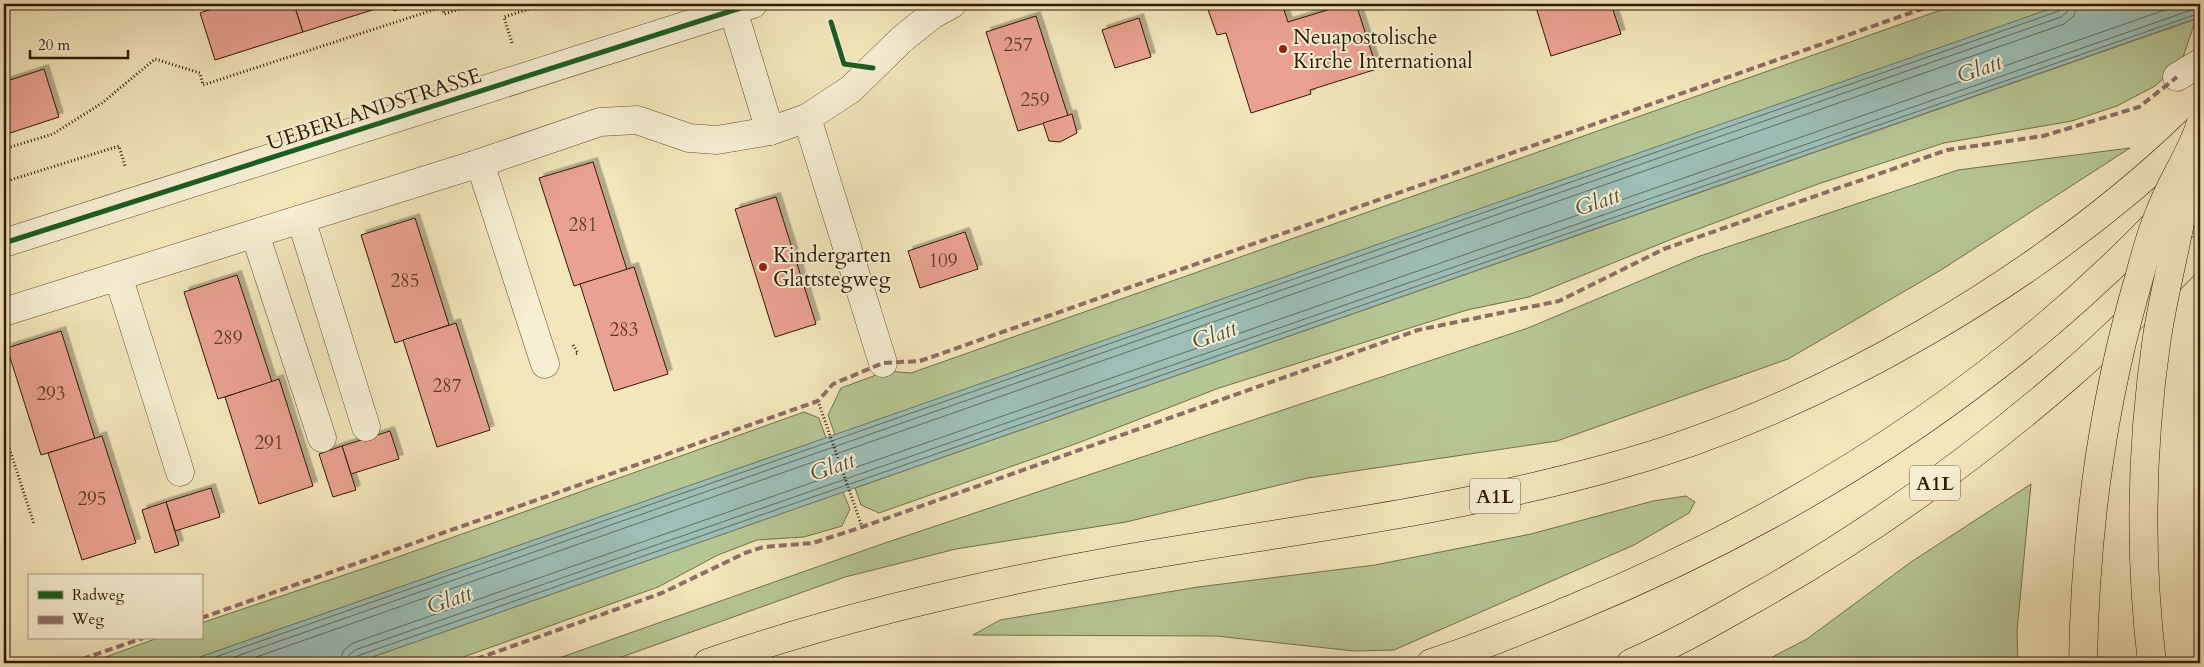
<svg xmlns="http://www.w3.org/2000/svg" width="2204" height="667" viewBox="0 0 2204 667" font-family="Cardo,serif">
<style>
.green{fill:#b6c693;stroke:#72704a}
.water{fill:#9cbeb6;stroke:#707c6d}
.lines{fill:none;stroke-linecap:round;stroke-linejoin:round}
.shore{stroke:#666c5b;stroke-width:1}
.building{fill:#eaa191;stroke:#2f1900;filter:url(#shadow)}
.minor-casing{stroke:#604c2f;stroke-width:29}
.highway-casing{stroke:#2f1900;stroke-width:29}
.path{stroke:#2f1900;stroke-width:3;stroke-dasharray:1 2.5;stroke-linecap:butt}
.minor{stroke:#f7efd3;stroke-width:28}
.highway{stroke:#f3e6bb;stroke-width:28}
.highway-bridge-casing{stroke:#2f1900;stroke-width:29;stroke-linecap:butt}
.highway-bridge{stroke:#f3e6bb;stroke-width:28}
.quiet{stroke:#8d6e63;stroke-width:4;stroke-dasharray:8 4;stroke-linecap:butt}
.cycleway-casing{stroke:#f7efd3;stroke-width:8}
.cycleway{stroke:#1b5e20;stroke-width:5}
.poi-dot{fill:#8f2418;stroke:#f7efd3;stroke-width:2}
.labels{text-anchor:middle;stroke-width:4;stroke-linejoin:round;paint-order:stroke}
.number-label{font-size:19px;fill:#5e3b24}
.shield{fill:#f7efd3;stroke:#6b593f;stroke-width:1}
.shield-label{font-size:20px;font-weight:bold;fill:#2f1900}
.poi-label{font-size:21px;fill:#2f1900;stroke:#f7efd3;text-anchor:start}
.street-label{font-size:21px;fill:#2f1900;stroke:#f7efd3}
.water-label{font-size:22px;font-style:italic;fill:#555340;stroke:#f7efd3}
</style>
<defs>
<filter id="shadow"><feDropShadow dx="4.5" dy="-4.5" stdDeviation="0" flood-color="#0004"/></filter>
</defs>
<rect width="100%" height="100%" fill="#f3e6bb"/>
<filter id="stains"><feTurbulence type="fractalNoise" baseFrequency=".004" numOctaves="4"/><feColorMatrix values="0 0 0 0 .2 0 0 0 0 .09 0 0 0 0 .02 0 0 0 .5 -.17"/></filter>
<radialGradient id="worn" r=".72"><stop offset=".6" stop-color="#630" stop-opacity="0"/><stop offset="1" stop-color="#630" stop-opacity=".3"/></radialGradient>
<!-- green -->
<g class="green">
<polygon points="1958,4 2065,4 835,435 828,415 841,388 887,371 911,373"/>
<polygon points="2196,19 2181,63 2155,86 2117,106 2072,121 1944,143 1818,184 1677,237 1529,297 1467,310 1219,388 1078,443 879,513 861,505 855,488"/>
<polygon points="2130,148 1941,270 1788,359 1557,441 1308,478 1126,522 956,549 845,577 605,663 545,663 882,544 1528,328 1697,257 1958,170"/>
<polygon points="804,412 819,418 826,438 183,663 89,663 158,638 201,638 201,623 392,559"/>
<polygon points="2031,484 2017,631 2018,663 1761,663 1807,639 1911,562"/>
<polygon points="843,492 850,509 842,526 804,537 757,540 718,555 658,587 447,663 355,663"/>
<polygon points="1686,496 1695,502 1689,513 1634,545 1394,650 1354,651 1216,636 973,635 1000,620 1198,587 1375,565 1531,534 1653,501"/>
</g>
<!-- water -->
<polygon class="water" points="2064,4 2200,4 2200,17 355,663 183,663"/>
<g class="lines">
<!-- shore -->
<g class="shore">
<polyline points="198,663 2059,11 2063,8 2063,4"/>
<polyline points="217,663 2061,17 2067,12 2070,4"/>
<polyline points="239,663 2064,24 2074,16 2077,4"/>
<polyline points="340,663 343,651 353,643 2182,4"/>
<polyline points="347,663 349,655 355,650 2200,7"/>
<polyline points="353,663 354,659 357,656 2200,13"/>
</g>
</g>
<!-- building -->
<g class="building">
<polygon points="227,4 294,4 303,32 215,60 200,13"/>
<polygon points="294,4 391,4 303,32"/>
<polygon points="391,4 416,4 394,11"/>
<polygon points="1206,4 1282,4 1288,22 1347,4 1356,4 1377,69 1310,90 1311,94 1251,113 1226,33 1217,35"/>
<polygon points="1535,4 1611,4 1621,34 1551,56"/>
<polygon points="1036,16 1068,116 1018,131 986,32"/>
<polygon points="1139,18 1151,57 1115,68 1102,30"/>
<polygon points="44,69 59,117 4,135 4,82"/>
<polygon points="1072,114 1077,133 1060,142 1049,141 1043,123"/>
<polygon points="593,162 627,270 574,286 539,178"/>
<polygon points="776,197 816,324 775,337 735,209"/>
<polygon points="415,218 449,325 395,343 361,235"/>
<polygon points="965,232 978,269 920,288 908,251"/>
<polygon points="634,267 668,374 614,391 580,284"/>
<polygon points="237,275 272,382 218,399 184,292"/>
<polygon points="456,323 490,430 437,447 403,340"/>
<polygon points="61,331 95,439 41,455 7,348"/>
<polygon points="279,379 313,486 259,504 225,397"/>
<polygon points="390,431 399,459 351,474 342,446"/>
<polygon points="102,436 136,543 82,560 48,453"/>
<polygon points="342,446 356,490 333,497 319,454"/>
<polygon points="211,488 220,517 175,531 166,502"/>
<polygon points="166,502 179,545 155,553 142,510"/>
</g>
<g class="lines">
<defs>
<g id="minor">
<polyline points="733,10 770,131"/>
<polyline points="2177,77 2200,63"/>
<polyline points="807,118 883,363"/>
<polyline points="480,163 545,364"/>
<polyline points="301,219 366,427"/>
<polyline points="255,234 322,438"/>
<polyline points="4,243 753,4"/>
<polyline points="118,276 180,472"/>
<polyline points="4,312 480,163 600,122 637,120 689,138 717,140 770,131 807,118 851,89 901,40 932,15 952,4"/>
</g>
<g id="highway">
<path d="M708,663c135,-47 275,-79 416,-104 162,-28 325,-47 484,-91 210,-57 435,-189 591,-340"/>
<path d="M1431,663c48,-15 95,-35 141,-54 221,-91 422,-217 588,-390"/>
<path d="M1631,663c42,-18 82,-41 121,-63 114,-64 219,-139 318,-225 45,-39 88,-83 130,-126"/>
</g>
</defs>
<!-- minor casing -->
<use href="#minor" class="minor-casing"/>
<!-- highway casing -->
<use href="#highway" class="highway-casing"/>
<!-- path -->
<g class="path">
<polyline points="512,43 504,17 545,4"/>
<polyline points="4,149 53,134 102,103 155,59 200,73 203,85 442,7 444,14 475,4"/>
<polyline points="4,182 119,146 125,166"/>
<polyline points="573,345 578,353 574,354"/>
<polyline points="818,401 862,527"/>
<polyline points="4,432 34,524"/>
</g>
<!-- minor -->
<use href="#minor" class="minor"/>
<!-- highway -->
<use href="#highway" class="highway"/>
<defs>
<g id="highway-bridge">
<path d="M2083,663c2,-126 18,-250 52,-371 8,-27 14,-55 25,-80 11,-30 30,-56 40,-86"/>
<path d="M2152,663c-13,-108 -11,-218 5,-326 9,-57 25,-111 32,-168"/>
</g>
</defs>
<!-- highway-bridge casing -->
<use href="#highway-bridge" class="highway-bridge-casing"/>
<!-- highway-bridge -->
<use href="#highway-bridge" class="highway-bridge"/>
<!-- quiet -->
<g class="quiet">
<polyline points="201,618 818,401 833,384 883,363 920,361 1936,4"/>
<polyline points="71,663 143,638"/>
<polyline points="465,663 662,593 745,553 763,547 813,543 862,527 1418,330 1559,301 1664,249 1947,150 2043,136 2139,107 2177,77"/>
</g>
<defs>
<g id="cycleway">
<polyline points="831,22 844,64 873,68"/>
<polyline points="4,243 753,4"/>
</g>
</defs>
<!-- cycleway casing -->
<use href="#cycleway" class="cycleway-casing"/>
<!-- cycleway -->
<use href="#cycleway" class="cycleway"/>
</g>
<!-- markers -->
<g class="poi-dot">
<circle cx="1283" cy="49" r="5"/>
<circle cx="763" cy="267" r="5"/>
</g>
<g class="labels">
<!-- number labels -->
<g class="number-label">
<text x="1018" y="51">257</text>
<text x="1035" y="106">259</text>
<text x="583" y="231">281</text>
<text x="943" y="267">109</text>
<text x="405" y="287">285</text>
<text x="624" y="336">283</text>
<text x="228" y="344">289</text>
<text x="447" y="392">287</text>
<text x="51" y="400">293</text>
<text x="269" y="449">291</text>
<text x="92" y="505">295</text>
</g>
<!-- shield labels -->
<g class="shield">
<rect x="1910" y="465.5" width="50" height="35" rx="4"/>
<rect x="1470" y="478.5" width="50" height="35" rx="4"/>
</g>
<g class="shield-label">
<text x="1935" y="490">A1L</text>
<text x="1495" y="503">A1L</text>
</g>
<!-- poi labels -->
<g class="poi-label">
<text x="1293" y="44">Neuapostolische<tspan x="1293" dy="24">Kirche International</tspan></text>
<text x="773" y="262">Kindergarten<tspan x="773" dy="24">Glattstegweg</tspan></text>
</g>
<!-- street labels -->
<g class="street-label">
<text transform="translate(374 109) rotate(-18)" y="7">UEBERLANDSTRASSE</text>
</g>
<!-- water labels -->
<g class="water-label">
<text transform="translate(1979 68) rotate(-19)" y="8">Glatt</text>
<text transform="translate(1597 201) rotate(-19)" y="8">Glatt</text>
<text transform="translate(1214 334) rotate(-19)" y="8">Glatt</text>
<text transform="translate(832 466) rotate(-19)" y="8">Glatt</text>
<text transform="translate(449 599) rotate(-19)" y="8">Glatt</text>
</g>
</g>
<!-- margin -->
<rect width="2204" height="667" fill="none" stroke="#f3e6bb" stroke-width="20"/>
<rect x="5" y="5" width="2194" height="657" fill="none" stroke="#2f1900" stroke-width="2.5"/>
<rect x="10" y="10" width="2184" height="647" fill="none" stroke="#2f1900"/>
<!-- legend -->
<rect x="28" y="574" width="175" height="65" fill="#f7efd3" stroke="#a7997f"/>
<rect x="38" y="591" width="25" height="8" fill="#1b5e20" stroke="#a7997f"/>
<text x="72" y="600" font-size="15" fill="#2f1900">Radweg</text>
<rect x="38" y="616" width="25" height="8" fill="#8d6e63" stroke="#a7997f"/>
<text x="72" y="624" font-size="15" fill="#2f1900">Weg</text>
<!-- scale -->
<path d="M30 50v8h98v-8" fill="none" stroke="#2f1900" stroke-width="2.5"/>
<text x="38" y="50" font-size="15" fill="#2f1900" stroke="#f7efd3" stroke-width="4" paint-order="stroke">20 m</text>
<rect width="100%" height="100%" filter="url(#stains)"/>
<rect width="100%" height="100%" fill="url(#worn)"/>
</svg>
